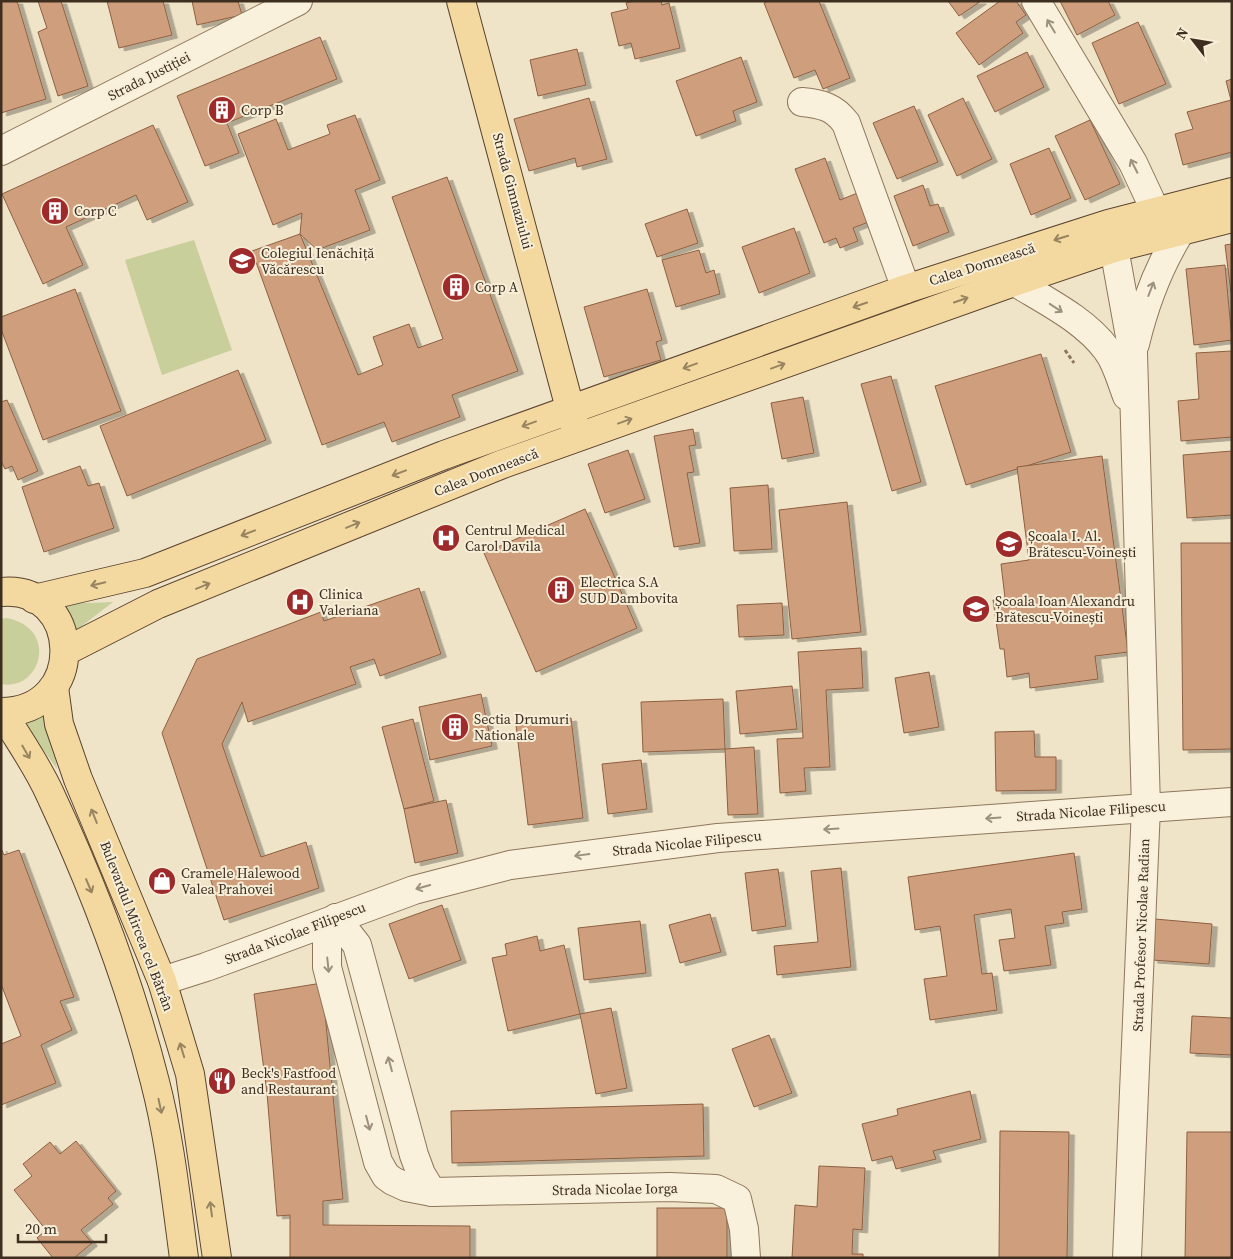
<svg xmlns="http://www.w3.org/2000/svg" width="1233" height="1259" viewBox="0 0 1233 1259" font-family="'Source Serif 4',serif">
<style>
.green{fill:#c9cf9b}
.building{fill:#cf9f7d;stroke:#8d5f41;filter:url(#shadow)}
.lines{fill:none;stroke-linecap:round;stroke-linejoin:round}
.minor-casing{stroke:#8d765c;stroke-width:30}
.major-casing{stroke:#5b4430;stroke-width:30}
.path{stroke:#8d765c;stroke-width:3;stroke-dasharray:4 2.5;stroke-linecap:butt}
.minor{stroke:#faf1dc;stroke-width:28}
.major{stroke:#f3d9a0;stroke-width:28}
.oneway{stroke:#9c907e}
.oneway2{stroke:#988460}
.labels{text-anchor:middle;stroke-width:4;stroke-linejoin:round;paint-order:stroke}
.street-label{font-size:14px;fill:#3d2e20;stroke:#f7eed8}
.poi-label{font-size:14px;fill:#3d2e20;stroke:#f7eed8;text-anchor:start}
</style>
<defs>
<filter id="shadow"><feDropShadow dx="5.5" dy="3" stdDeviation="0" flood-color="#0004"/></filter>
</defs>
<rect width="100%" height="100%" fill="#f0e4c8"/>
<!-- green -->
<g class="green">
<polygon points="194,240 232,350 162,375 125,260"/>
<polygon points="113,602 74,632 62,604"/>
<path d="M7,618c53,11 33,74 -6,66v-65z"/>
<polygon points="49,708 57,769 22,720 35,719"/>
</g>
<!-- building -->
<g class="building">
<polygon points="1,1 17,1 46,99 1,113"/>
<polygon points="38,1 61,1 88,86 58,96 38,32 47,28"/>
<polygon points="107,1 163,1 172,35 119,48"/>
<polygon points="192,1 238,1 242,15 197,25"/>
<polygon points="634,1 661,1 662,5 669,3 680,48 635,59 631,43 619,46 611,13 628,9 626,3"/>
<polygon points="768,1 819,1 850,78 823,89 815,70 794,78 764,3"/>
<polygon points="948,1 981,1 959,16"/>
<polygon points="1000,1 1016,1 1026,15 1016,22 1023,33 979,65 956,33"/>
<polygon points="1060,1 1108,1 1115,15 1077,35"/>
<polygon points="1138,22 1166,84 1119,104 1092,43"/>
<polygon points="320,37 337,79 227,123 239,153 205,166 177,96"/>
<polygon points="577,49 586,85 538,96 530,60"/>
<polygon points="1027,52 1044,87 995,112 977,76"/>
<polygon points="741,57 757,102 733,111 736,121 696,136 676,81"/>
<polygon points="1232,79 1232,152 1183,165 1175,134 1193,129 1187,112 1231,100 1226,81"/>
<polygon points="589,98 607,159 577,167 575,158 529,171 514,119"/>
<polygon points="963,98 992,159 957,176 928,115"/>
<polygon points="914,106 938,162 897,179 873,123"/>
<polygon points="355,115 380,180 355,190 370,230 317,250 300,234 302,213 273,225 238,134 276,119 288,150 330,134 327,125"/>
<polygon points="1090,120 1120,184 1085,200 1055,136"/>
<polygon points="153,125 188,202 147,220 136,195 66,227 83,265 43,284 2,194"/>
<polygon points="1049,148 1071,198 1031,215 1010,164"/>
<polygon points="825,158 840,200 860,192 871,221 853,228 858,241 840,248 836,238 824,243 795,169"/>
<polygon points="447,177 518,371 452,395 460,417 392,442 384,422 322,445 252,251 300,234 358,375 383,365 373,337 409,324 418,348 443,339 392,197"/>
<polygon points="923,185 930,206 938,204 949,232 913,246 894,196"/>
<polygon points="687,209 698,243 657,257 645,224"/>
<polygon points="794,228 810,273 759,293 742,247"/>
<polygon points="1232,244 1232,293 1231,293 1225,245"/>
<polygon points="699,250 706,273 714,270 720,294 676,307 662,260"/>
<polygon points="1225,265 1232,340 1194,345 1186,269"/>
<polygon points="75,289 121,411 43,440 1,329 1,317"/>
<polygon points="647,289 662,340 656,342 661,360 604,377 584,307"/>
<polygon points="1232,351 1232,437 1181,441 1178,401 1199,399 1196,353"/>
<polygon points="1041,354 1071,452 966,485 935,386"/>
<polygon points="238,370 266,440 127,496 100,426"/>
<polygon points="891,376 921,482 892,491 861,384"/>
<polygon points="803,397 814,453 782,459 771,403"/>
<polygon points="7,400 38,471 18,480 12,466 5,469 1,461 1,402"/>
<polygon points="693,429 696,445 689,446 694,472 687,473 700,543 674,547 654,436"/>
<polygon points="628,450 645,499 605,513 588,464"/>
<polygon points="1232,451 1232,515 1187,518 1183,455"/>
<polygon points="1102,456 1128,652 1095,656 1098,679 1030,688 1029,673 1007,677 1004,649 1000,649 993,600 1005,598 1001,564 1029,560 1017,467"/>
<polygon points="80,466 88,486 99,483 114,528 44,552 22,487"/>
<polygon points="768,485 772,549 734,551 730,488"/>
<polygon points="847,502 861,632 792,639 779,510"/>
<polygon points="585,509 637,628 536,672 484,553"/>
<polygon points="1181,543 1232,543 1232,749 1183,750"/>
<polygon points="419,588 441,654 380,676 374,659 350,667 356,684 248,722 242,702 222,744 261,857 306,842 319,888 224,920 162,733 197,659 321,612 324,621"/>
<polygon points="782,603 784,635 739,637 737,605"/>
<polygon points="861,648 863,688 826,690 830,767 804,768 806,791 780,793 777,739 803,738 798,652"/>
<polygon points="929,672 939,727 904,733 895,678"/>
<polygon points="792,686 797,729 740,734 736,691"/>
<polygon points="481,694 492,746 430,760 419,707"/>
<polygon points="723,699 725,749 643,752 641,702"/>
<polygon points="571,718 583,818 528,825 516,725"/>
<polygon points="413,719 434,801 404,809 382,727"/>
<polygon points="1034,731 1035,757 1056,757 1056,790 996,791 995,732"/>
<polygon points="754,747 758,814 728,815 725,749"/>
<polygon points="641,760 647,809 608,814 602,764"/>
<polygon points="446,800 458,853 415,863 404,809"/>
<polygon points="1,848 4,855 19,850 74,997 60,1001 72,1030 41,1045 56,1083 1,1105 1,1044 21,1036 1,984"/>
<polygon points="1074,853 1082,909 1062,912 1064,923 1045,926 1051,965 1004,971 999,940 1015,938 1011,909 974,915 982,974 992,973 997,1010 930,1020 924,979 947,976 940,926 915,930 908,877"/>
<polygon points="841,868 851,967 777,975 774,946 818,942 811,871"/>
<polygon points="778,869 786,926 752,931 745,873"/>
<polygon points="442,905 461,960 409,979 389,924"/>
<polygon points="710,914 721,952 680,963 669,925"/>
<polygon points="1155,919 1212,924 1209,964 1152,960"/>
<polygon points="640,921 646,973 584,980 578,928"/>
<polygon points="537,936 540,951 564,945 580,1014 508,1031 492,958 507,955 505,944"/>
<polygon points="322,983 343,1199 323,1201 323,1225 470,1226 470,1258 290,1258 290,1215 277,1216 267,1093 254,994"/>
<polygon points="611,1008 627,1088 596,1094 580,1014"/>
<polygon points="1192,1016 1232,1018 1232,1055 1190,1053"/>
<polygon points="769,1035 792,1093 754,1107 732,1049"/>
<polygon points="970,1091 981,1139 933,1151 936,1159 896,1169 892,1156 872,1161 862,1124 898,1115 897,1109"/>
<polygon points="703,1104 704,1156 452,1163 451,1111"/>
<polygon points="1000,1131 1069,1132 1067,1258 999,1258"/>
<polygon points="1187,1132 1232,1132 1232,1258 1185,1258"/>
<polygon points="76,1141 116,1191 108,1198 113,1204 81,1230 92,1243 74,1258 53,1258 37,1238 46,1230 14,1190 32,1176 23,1164 50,1142 60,1154"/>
<polygon points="819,1166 865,1168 862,1230 853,1229 852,1254 863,1254 863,1258 792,1258 795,1205 817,1207"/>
<rect x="657" y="1208" width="70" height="50"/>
</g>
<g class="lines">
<defs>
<g id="minor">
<polyline points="1036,1 1133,163 1155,210 1162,234"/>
<path d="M802,102c20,2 32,5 44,21l60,166"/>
<polyline points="1,151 298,1"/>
<polyline points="1108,225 1114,248 1133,353 1146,807 1127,1258"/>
<path d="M1015,282c31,19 70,38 92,68 10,13 14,31 20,46"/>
<path d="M1135,344c10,-42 24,-79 47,-115"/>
<polyline points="336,918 327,943 327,967 378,1162 386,1176 393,1181 406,1187 432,1192 670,1187 716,1189 737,1199 744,1229 746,1258"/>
<polyline points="336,918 357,945 414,1155 421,1174 432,1192"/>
<polyline points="162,981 206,967 414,890 510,865 718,838 1232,802"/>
</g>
<g id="major">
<polyline points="461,1 575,427"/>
<path d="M1,592c81,-8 88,120 0,120"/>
<polyline points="34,599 145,573 444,455 906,289 1108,224 1232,192"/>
<polyline points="66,651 158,604 500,465 1008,284 1114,248 1232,218"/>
<polyline points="54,687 59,724 78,779 162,981 190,1074 217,1258"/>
<path d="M2,712c16,27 35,53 48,82 43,92 80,189 105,288 15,58 21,117 29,176"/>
</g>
</defs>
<!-- minor casing -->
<use href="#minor" class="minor-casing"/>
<!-- major casing -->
<use href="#major" class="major-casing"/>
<!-- path -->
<polyline class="path" points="1065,350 1074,363"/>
<!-- minor -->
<use href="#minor" class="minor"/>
<!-- major -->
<use href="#major" class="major"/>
</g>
<!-- one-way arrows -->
<defs><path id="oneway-shaft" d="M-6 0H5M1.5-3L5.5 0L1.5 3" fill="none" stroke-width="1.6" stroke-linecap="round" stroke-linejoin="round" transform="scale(1.25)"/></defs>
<g class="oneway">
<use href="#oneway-shaft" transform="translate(1051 26) rotate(-121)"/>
<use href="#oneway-shaft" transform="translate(1134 166) rotate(-117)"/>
<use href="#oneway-shaft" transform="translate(1151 289) rotate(-69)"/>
<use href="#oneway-shaft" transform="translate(1056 308) rotate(33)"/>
<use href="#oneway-shaft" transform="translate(993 818) rotate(176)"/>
<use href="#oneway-shaft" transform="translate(831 829) rotate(176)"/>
<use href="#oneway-shaft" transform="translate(582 855) rotate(172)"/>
<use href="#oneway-shaft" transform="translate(423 887) rotate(164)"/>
<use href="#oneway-shaft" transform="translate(328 965) rotate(84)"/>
<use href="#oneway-shaft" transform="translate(390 1064) rotate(-105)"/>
<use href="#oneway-shaft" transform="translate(368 1123) rotate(75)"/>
</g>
<g class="oneway2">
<use href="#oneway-shaft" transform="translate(1061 238) rotate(163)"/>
<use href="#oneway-shaft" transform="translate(961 300) rotate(-19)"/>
<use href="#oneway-shaft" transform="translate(860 305) rotate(161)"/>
<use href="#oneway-shaft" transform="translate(690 366) rotate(160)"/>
<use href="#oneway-shaft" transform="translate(778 366) rotate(-20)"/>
<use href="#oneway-shaft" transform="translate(625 421) rotate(-20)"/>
<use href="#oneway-shaft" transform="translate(529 424) rotate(160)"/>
<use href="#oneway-shaft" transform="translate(399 473) rotate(159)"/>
<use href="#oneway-shaft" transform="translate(353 525) rotate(-22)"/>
<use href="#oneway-shaft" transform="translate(248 533) rotate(159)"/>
<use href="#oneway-shaft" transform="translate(98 584) rotate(167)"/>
<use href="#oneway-shaft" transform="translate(203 586) rotate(-22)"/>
<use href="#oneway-shaft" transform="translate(26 752) rotate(60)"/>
<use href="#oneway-shaft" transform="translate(94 816) rotate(-112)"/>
<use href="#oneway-shaft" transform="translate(89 886) rotate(67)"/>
<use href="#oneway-shaft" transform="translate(182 1050) rotate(-107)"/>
<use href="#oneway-shaft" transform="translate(160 1106) rotate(78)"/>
<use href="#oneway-shaft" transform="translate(211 1209) rotate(-98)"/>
</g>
<!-- icons -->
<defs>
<symbol id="building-disc" viewBox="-11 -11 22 22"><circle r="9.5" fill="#9e2a2b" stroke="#f7eed8"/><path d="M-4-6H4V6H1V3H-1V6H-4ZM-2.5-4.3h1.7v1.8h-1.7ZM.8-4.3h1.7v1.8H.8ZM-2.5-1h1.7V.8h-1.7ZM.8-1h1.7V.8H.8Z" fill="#fff"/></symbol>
<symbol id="school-disc" viewBox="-11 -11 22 22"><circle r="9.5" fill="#9e2a2b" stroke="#f7eed8"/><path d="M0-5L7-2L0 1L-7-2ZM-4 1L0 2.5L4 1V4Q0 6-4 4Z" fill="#fff"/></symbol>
<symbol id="hospital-disc" viewBox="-11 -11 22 22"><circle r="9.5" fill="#9e2a2b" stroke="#f7eed8"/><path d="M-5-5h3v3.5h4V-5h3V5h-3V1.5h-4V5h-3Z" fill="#fff"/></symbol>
<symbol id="shop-disc" viewBox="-11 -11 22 22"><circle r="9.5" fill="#9e2a2b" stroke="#f7eed8"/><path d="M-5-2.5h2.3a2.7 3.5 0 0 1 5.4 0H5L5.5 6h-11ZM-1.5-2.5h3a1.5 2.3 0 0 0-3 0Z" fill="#fff"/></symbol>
<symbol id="restaurant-disc" viewBox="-11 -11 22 22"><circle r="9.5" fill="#9e2a2b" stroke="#f7eed8"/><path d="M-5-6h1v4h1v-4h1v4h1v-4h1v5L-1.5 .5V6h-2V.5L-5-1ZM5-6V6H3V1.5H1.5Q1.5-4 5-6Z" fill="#fff"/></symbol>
</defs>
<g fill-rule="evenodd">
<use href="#building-disc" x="206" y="94" width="32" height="32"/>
<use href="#building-disc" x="39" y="195" width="32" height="32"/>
<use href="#school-disc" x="226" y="245" width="32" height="32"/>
<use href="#building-disc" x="440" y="271" width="32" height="32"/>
<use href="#hospital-disc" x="430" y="522" width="32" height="32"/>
<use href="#school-disc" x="993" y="528" width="32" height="32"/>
<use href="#building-disc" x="545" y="574" width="32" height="32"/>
<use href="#hospital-disc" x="284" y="586" width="32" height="32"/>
<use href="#school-disc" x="960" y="593" width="32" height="32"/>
<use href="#building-disc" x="439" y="711" width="32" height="32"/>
<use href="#shop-disc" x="146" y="865" width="32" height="32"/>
<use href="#restaurant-disc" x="206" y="1065" width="32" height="32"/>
</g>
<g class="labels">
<!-- street labels -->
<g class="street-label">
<text transform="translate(149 76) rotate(-27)" y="5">Strada Justiției</text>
<text transform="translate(513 191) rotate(75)" y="5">Strada Gimnaziului</text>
<text transform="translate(982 264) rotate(-18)" y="5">Calea Domnească</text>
<text transform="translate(486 472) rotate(-21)" y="5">Calea Domnească</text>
<text transform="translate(1091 811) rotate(-4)" y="5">Strada Nicolae Filipescu</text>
<text transform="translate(687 843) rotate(-6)" y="5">Strada Nicolae Filipescu</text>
<text transform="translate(137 926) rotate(69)" y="5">Bulevardul Mircea cel Bătrân</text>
<text transform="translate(295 933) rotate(-21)" y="5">Strada Nicolae Filipescu</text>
<text transform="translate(1141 935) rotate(-88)" y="5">Strada Profesor Nicolae Radian</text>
<text transform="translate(615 1189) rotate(-1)" y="5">Strada Nicolae Iorga</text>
</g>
<!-- poi labels -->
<g class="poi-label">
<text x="241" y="115">Corp B</text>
<text x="74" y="216">Corp C</text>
<text x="261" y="258">Colegiul Ienăchiță<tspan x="261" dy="16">Văcărescu</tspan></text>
<text x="475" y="292">Corp A</text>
<text x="465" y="535">Centrul Medical<tspan x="465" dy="16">Carol Davila</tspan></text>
<text x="1028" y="541">Școala I. Al.<tspan x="1028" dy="16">Brătescu-Voinești</tspan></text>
<text x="580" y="587">Electrica S.A<tspan x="580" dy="16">SUD Dambovita</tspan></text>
<text x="319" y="599">Clinica<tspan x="319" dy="16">Valeriana</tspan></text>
<text x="995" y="606">Școala Ioan Alexandru<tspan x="995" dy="16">Brătescu-Voinești</tspan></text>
<text x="474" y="724">Sectia Drumuri<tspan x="474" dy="16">Nationale</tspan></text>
<text x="181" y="878">Cramele Halewood<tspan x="181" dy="16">Valea Prahovei</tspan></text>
<text x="241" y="1078">Beck's Fastfood<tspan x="241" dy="16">and Restaurant</tspan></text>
</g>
</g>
<!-- border -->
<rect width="1233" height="1259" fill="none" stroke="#3d2e20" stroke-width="5"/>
<!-- north arrow -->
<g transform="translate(1193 40) rotate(301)" stroke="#f7eed8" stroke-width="4" paint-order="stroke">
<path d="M0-4L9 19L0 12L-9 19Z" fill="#3d2e20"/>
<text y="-8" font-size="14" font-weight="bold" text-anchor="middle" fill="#3d2e20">N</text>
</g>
<!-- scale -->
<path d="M18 1234v8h88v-8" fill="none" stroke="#3d2e20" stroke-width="2.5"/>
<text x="25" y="1234" font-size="15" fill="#3d2e20" stroke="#f7eed8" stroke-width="4" paint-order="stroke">20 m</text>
</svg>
